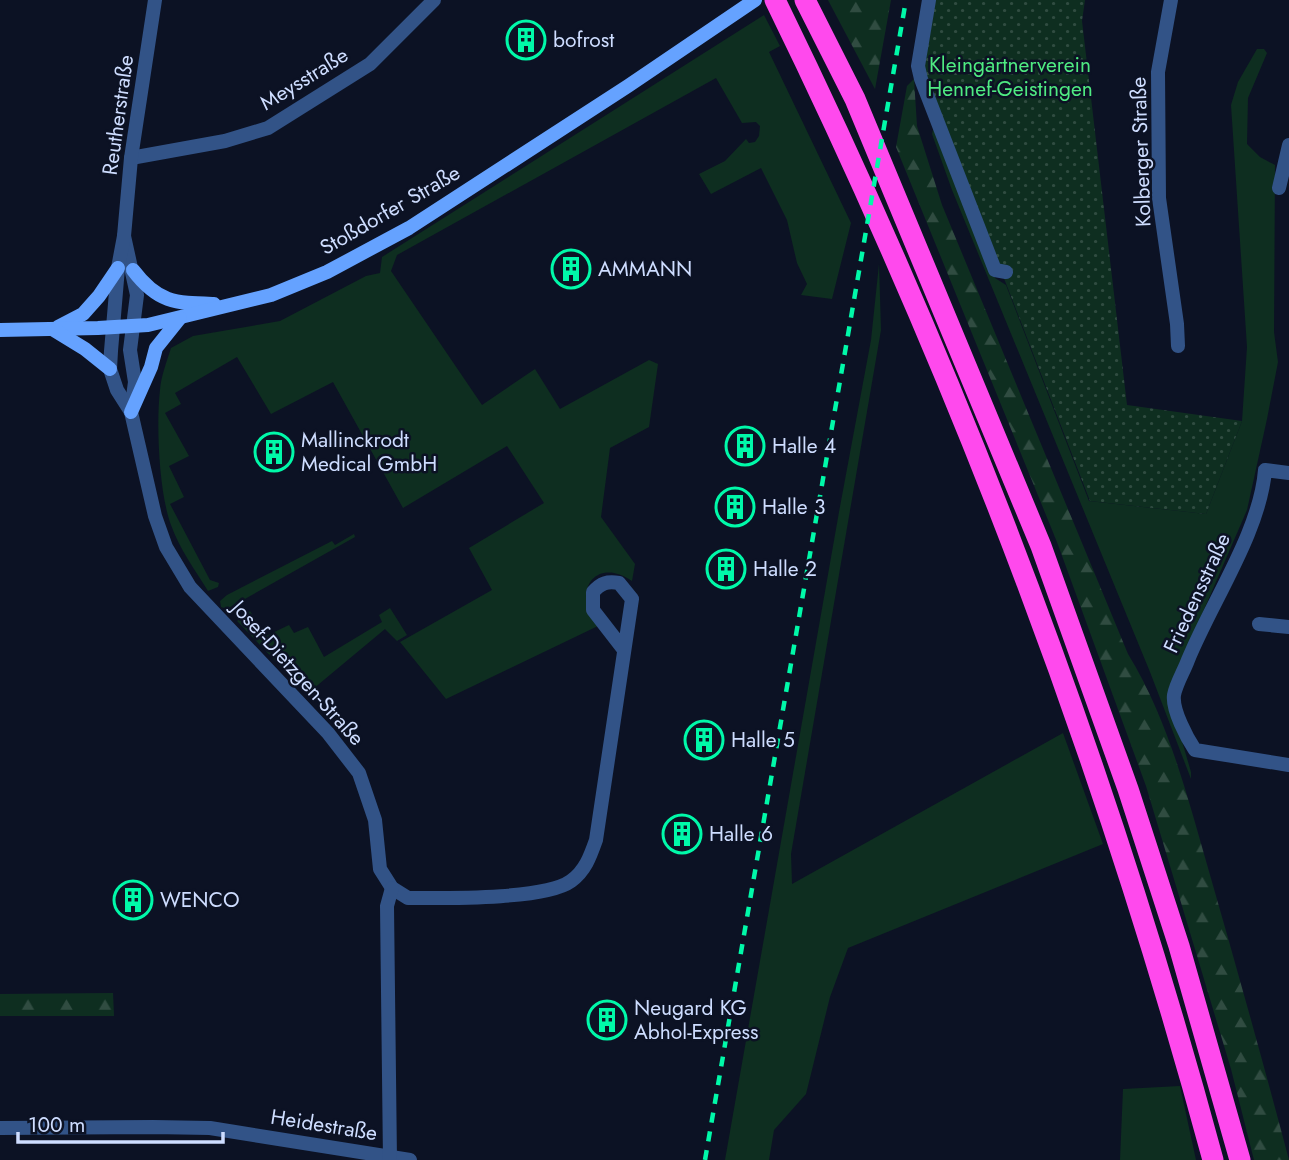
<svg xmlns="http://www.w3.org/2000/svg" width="1289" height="1160" viewBox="0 0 1289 1160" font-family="Jost,sans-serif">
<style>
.green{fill:#0e2e20}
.forest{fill:url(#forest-firs)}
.garden{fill:url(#garden-dots)}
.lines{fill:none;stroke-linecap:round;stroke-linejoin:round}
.street{stroke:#325387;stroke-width:14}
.secondary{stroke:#65a2ff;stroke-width:14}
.highway{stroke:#ff49ed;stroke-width:21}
.rail{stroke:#00f9a9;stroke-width:4.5;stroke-dasharray:10 9;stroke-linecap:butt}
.labels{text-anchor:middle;stroke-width:5;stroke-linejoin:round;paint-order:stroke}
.poi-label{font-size:21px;fill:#ceddff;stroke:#0c1224;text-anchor:start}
.park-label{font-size:21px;fill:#4feb82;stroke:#0c1224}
.street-label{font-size:21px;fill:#ceddff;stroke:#0c1224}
</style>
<defs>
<pattern id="forest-firs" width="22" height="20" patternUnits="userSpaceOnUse" patternTransform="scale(1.75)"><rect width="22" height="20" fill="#0e2e20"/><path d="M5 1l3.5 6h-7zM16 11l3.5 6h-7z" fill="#304c41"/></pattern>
<pattern id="garden-dots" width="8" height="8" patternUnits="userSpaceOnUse" patternTransform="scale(1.75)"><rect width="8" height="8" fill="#0e2e20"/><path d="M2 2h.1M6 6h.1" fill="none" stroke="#304c41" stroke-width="1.8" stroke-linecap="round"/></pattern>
</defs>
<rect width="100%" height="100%" fill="#0c1224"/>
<!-- green -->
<g class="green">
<path d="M764,15l16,31 -11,6 82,171 -19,76 -31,-4 6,-11 -10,-21 -10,-43 -26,-52 -50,26 -12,-20 26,-13 21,-22 3,4 6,-1 4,-6 1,-10 -4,-4 -14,1 -26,-45 -319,177 -6,16 91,134 53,-36 25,40 89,-49 9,4 -9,63 -39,21 -9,69 34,47 -3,17c-37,-26 -62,12 -34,45l-152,73 -46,-57 92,-52 -23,-42 75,-45 -37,-57 -104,62 -70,-126 -62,32 -34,-57 -62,36 6,11 -16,9 24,43 -20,10 15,31 -14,7 40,76 9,3 -1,4 -10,4c-13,-21 -29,-43 -37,-66 -12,-32 -15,-101 -11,-135 1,-14 7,-29 11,-42l22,-12 87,-15 86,-45 14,-3 2,-16z"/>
<polygon points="1257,49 1264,49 1267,53 1248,98 1247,144 1260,157 1275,165 1274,332 1278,362 1267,419 1247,510 1168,693 1191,772 1191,779 1150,672 952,190 932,134 935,121 995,278 1006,285 1089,501 1206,514 1242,421 1247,347 1231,105 1238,82"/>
<polygon points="879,264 881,330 791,854 792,884 1063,733 1103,844 848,948 830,997 806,1094 774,1130 769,1160 725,1160 839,512 871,340"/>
<polygon points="354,534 355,537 227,609 221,607 220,601 227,595 332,541 335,545"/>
<polygon points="390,608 407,635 397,641 385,629 307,694 237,621 250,611 266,636 289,625 294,633 308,627 324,657 382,622 379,615"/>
<polygon points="1180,1086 1196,1160 1120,1160 1123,1089"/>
</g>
<!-- forest -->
<g class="forest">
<polygon points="828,0 891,0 875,89"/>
<path d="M914,79l3,47 25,79 186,449c40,65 59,141 80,214 28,97 55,194 81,292h-35l-23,-91 -85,-283 -89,-244 -161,-395 11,-61z"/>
<polygon points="113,993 114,1016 0,1016 0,994"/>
</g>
<!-- garden -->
<polygon class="garden" points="935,0 1085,0 1082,21 1127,405 1242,421 1206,514 1090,501 924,71"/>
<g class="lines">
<!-- street -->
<g class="street">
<polyline points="929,0 918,66 921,79 995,270 1006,272"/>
<polyline points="1171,0 1158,72 1159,198 1177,324 1178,346"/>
<polyline points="131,158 225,141 268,128 370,64 434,0"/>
<polyline points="1279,188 1289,145"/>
<path d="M124,236l13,59 -7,55 5,32 -4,30 24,104 11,31 24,40 138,146 31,40 16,47 5,49 12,19 16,10c35,0 137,2 163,-17 14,-10 19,-24 25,-41l36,-241 -13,-16c-12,-2 -18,0 -26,9v18l31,40"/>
<polyline points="131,412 117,390 110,369 111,351 118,268 124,236 131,158 155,0"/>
<path d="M1289,473l-24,-3c-5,62 -53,131 -77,190 -4,11 -12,24 -14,35 -2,15 13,43 21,55l94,15"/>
<polyline points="1259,624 1289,627"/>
<polyline points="0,1128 153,1127 210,1128 410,1160"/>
<polyline points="390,1160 387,906 392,888"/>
</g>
<!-- secondary -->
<g class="secondary">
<path d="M133,270c25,33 42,33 81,34"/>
<polyline points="58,327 83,314 99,296 118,268"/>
<polyline points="0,330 98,328 148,325 271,295 327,272 409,228 628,86 755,0"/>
<polyline points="54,330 85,349 110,369"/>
<polyline points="131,412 151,367 156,348 180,318"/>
</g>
<!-- highway -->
<g class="highway">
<path d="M775,0c182,372 330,760 438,1160"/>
<polyline points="805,0 855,99 1041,546 1128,789 1179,946 1240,1160"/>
</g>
<!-- rail -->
<polyline class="rail" points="705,1160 906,0"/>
</g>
<!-- icons -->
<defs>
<symbol id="building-ring" viewBox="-11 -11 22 22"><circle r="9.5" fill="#0c1224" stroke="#00f9a9" stroke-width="1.5"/><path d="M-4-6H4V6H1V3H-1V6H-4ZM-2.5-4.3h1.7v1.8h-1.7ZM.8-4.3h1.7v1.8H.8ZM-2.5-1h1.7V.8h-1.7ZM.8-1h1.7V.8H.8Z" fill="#00f9a9"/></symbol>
</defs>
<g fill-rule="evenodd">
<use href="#building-ring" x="504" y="18" width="44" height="44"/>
<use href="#building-ring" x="549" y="247" width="44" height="44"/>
<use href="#building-ring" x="723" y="424" width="44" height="44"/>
<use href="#building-ring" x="252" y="430" width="44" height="44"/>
<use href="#building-ring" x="713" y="485" width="44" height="44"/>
<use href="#building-ring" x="704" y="547" width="44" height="44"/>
<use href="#building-ring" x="682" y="718" width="44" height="44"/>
<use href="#building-ring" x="660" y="812" width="44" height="44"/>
<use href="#building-ring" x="111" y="878" width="44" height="44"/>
<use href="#building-ring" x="585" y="998" width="44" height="44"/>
</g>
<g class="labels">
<!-- poi labels -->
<g class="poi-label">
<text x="553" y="47">bofrost</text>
<text x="598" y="276">AMMANN</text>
<text x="301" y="447">Mallinckrodt<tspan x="301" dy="24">Medical GmbH</tspan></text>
<text x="772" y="453">Halle 4</text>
<text x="762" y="514">Halle 3</text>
<text x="753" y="576">Halle 2</text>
<text x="731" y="747">Halle 5</text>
<text x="709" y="841">Halle 6</text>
<text x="160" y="907">WENCO</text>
<text x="634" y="1015">Neugard KG<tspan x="634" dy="24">Abhol-Express</tspan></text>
</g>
<!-- park labels -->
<g class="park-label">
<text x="1010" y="72">Kleingärtnerverein<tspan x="1010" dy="24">Hennef-Geistingen</tspan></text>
</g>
<!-- street labels -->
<g class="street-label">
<text transform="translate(304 79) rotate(-32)" y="7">Meysstraße</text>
<text transform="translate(118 115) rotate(-82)" y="7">Reutherstraße</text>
<text transform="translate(1141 152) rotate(-92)" y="7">Kolberger Straße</text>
<text transform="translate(390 210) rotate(-30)" y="7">Stoßdorfer Straße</text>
<text transform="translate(1197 593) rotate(-65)" y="7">Friedensstraße</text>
<text transform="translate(298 673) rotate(48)" y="7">Josef-Dietzgen-Straße</text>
<text transform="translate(324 1125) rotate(9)" y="7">Heidestraße</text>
</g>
</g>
<!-- scale -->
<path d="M18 1132v10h205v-10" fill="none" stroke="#ceddff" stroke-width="3.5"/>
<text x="28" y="1132" font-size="21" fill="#ceddff" stroke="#0c1224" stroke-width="5" paint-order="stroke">100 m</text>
</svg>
